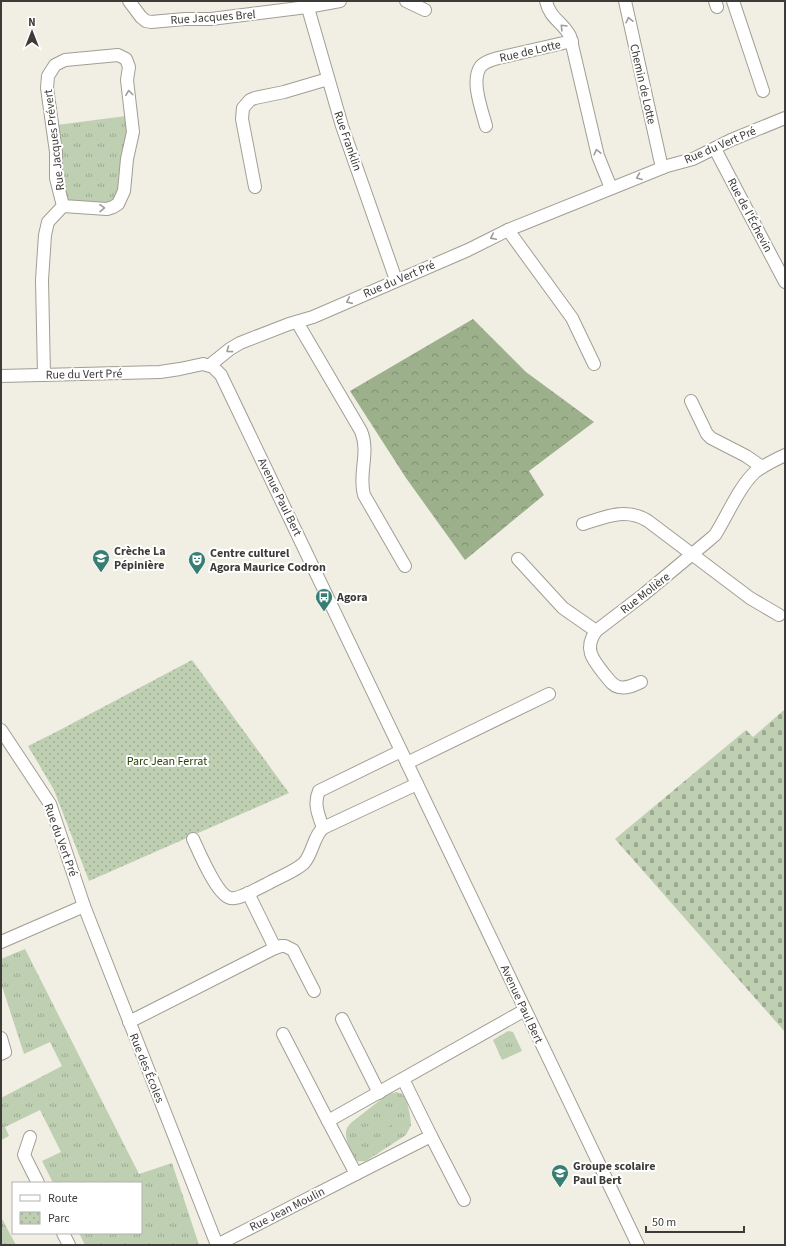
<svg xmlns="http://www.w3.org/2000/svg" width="786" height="1246" viewBox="0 0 786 1246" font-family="'Source Sans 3',sans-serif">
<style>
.grass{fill:url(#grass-tufts)}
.forest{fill:url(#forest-crowns)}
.cemetery{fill:url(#cemetery-stones)}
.park{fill:url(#park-dots)}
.pitch{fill:#becfb2}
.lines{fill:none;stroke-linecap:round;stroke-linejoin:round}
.street-casing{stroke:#a19e94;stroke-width:14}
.street{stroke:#fff;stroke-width:12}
.oneway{stroke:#9e9d9b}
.labels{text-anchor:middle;stroke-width:4;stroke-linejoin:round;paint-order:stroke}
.street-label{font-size:12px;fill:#3c3b37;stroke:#fff}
.poi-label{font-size:12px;font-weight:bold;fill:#3c3b37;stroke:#fff;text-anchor:start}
.park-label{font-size:12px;fill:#29430a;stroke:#fff}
</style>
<defs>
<pattern id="grass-tufts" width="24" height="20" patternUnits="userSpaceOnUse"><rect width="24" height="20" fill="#becfb2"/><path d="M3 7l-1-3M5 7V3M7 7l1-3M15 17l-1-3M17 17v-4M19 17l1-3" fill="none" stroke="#9ca992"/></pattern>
<pattern id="forest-crowns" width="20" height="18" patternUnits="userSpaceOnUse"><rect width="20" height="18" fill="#9bb08b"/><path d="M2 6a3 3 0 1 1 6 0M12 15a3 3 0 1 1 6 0" fill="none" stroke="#809072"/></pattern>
<pattern id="cemetery-stones" width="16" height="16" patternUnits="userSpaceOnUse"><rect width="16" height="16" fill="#becfb2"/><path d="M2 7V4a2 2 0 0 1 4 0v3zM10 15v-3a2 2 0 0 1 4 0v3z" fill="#9ca992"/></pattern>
<pattern id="park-dots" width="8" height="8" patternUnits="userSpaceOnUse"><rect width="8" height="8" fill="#becfb2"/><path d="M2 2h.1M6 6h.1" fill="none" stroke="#9ca992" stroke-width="1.8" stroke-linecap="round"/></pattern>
</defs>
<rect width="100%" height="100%" fill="#f1eee3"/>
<!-- grass -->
<g class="grass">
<polygon points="126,116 128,134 120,187 116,197 112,202 106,205 70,202 65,198 61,189 57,125"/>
<polygon points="25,949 139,1174 172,1163 199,1245 85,1245 79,1233 141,1233 141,1183 53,1183 42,1161 61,1152 40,1110 5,1127 9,1136 1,1140 1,1098 62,1066 50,1042 24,1054 1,983 1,959"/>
<polygon points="508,1031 513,1032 522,1051 502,1060 493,1040"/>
<path d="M397,1092l5,2 4,4 4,17 1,10 -5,10 -40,26c-4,0 -7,1 -10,-1 -4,-4 -11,-22 -10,-27 0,-5 3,-8 6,-11l36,-28z"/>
<polygon points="1,1217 16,1245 1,1245"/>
</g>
<!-- forest -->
<polygon class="forest" points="473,319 526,372 594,422 529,471 544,495 465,560 406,478 350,391"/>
<!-- cemetery -->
<polygon class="cemetery" points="785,709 785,1032 615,839 746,730 753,737"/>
<!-- park -->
<polygon class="park" points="192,660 289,793 89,881 54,790 28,746 58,731"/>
<!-- pitch -->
<polygon class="pitch" points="391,1112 397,1122 371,1136 366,1127"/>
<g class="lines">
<defs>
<g id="street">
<polyline points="129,1 141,17 146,21 151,22 185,19 211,19 307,7 340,1"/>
<polyline points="306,1 342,126 396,280"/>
<polyline points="406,1 425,10"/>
<path d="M546,1c4,18 16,20 24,35l28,120 13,32"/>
<polyline points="625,1 662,168"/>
<polyline points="715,1 717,7"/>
<polyline points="733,1 763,91"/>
<path d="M486,126c-4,-16 -16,-46 -5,-60 5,-5 11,-6 17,-8l74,-17"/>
<polyline points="715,149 785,282"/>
<polyline points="255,187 242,119 243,108 250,100 255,98 284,92 328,79"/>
<polyline points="508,230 572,318 594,364"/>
<path d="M297,322l64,109c9,22 -3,42 3,64l41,71"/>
<polyline points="210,365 230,349 240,343 289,324 313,317 468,250 508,230 667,166 693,159 731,140 785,118"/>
<polyline points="44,375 42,280 45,235 48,222 63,206 107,209 113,207 118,204 124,191 127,159 133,132 127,80 129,67 126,59 118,55 65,60 55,65 48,76 47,88 56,152 56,178 63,206"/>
<polyline points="1,376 160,372 180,369 203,364 213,367 221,375 638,1245"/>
<polyline points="691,401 707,434 711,438 746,456 762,467"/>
<path d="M583,524c22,-7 43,-17 65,-3l102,77 29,17"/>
<path d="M518,559l45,49 33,23 47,-36 65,-54 7,-6c12,-19 24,-48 40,-63 9,-7 20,-12 30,-17"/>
<path d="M596,631c-13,18 -3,29 9,44 4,5 8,11 14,12 8,2 15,-2 22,-5"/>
<polyline points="1,730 50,804 84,906 217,1245"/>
<polyline points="407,763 549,694"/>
<path d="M323,828c-4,-12 -10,-24 -4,-37l82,-40"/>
<path d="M193,839c6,13 24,56 37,59 9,2 28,-10 37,-14 10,-6 29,-13 37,-21 9,-10 9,-26 19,-35l94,-44"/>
<polyline points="1,942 84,906"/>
<polyline points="275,948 281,946 285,946 293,950 314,991"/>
<polyline points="342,1019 379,1093"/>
<polyline points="129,1022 275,948 248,893"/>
<polyline points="283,1034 328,1121"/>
<polyline points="1,1038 5,1052 1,1054"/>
<polyline points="431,1136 464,1200"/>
<polyline points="30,1137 24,1155 38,1183"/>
<polyline points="356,1174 431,1136 403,1079"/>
<polyline points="63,1233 69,1245"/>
<polyline points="217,1245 356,1174 328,1121 525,1010"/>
</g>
</defs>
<!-- street casing -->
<use href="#street" class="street-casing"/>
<!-- street -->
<use href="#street" class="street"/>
</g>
<!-- one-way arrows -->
<defs><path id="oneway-chevron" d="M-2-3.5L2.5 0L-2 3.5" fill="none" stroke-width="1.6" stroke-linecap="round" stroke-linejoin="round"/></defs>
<g class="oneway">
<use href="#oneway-chevron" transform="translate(629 20) rotate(-103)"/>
<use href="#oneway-chevron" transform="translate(563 27) rotate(-134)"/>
<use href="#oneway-chevron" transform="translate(129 93) rotate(-97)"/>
<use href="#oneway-chevron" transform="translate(597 152) rotate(-104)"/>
<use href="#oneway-chevron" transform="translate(639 177) rotate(158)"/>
<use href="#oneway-chevron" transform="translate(102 208) rotate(-1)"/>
<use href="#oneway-chevron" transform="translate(493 237) rotate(154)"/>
<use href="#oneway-chevron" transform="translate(349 301) rotate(156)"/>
<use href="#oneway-chevron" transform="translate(229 350) rotate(144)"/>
</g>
<!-- icons -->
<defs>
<symbol id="school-pin" viewBox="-11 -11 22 30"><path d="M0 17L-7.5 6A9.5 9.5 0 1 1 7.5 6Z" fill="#387d74" stroke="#fff"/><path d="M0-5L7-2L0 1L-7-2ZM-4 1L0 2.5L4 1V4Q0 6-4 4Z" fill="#fff"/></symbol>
<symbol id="theatre-pin" viewBox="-11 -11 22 30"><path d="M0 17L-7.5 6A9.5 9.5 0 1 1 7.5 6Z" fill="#387d74" stroke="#fff"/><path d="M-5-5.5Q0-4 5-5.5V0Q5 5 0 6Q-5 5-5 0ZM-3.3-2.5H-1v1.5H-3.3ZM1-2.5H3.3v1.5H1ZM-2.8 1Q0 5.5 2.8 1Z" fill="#fff"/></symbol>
<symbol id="bus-pin" viewBox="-11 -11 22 30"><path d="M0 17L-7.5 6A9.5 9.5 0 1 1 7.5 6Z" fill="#387d74" stroke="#fff"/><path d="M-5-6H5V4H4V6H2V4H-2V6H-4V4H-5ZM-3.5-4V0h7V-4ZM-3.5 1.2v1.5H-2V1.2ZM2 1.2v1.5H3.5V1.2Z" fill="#fff"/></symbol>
</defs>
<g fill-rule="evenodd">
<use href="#school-pin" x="91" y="548" width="20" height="27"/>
<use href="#theatre-pin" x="187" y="550" width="20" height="27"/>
<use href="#bus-pin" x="314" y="587" width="20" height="27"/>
<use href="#school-pin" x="550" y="1163" width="20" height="27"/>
</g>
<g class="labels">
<!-- street labels -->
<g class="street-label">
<text transform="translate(213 17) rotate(-4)" y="4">Rue Jacques Brel</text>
<text transform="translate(530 51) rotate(-13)" y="4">Rue de Lotte</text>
<text transform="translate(643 84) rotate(77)" y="4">Chemin de Lotte</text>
<text transform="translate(54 140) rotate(-97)" y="4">Rue Jacques Prévert</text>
<text transform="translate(348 141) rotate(71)" y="4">Rue Franklin</text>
<text transform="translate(720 145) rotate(-23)" y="4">Rue du Vert Pré</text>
<text transform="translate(750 215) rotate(62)" y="4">Rue de l'Échevin</text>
<text transform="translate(399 279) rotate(-23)" y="4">Rue du Vert Pré</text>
<text transform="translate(84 374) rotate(-1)" y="4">Rue du Vert Pré</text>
<text transform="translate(280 497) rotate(64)" y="4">Avenue Paul Bert</text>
<text transform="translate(645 593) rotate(-38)" y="4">Rue Molière</text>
<text transform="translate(61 840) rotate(70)" y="4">Rue du Vert Pré</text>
<text transform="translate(522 1004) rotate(65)" y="4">Avenue Paul Bert</text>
<text transform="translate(147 1068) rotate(68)" y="4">Rue des Écoles</text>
<text transform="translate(287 1209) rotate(-27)" y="4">Rue Jean Moulin</text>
</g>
<!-- poi labels -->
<g class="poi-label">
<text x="114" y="555">Crèche La<tspan x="114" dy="14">Pépinière</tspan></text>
<text x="210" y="557">Centre culturel<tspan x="210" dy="14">Agora Maurice Codron</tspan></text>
<text x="337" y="601">Agora</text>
<text x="573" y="1170">Groupe scolaire<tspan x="573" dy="14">Paul Bert</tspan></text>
</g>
<!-- park labels -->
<g class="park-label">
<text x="167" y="765">Parc Jean Ferrat</text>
</g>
</g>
<!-- border -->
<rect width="786" height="1246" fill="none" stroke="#3c3b37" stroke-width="4"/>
<!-- legend -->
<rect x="12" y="1182" width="130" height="52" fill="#ffffff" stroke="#b1b1af"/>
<rect x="20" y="1195" width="20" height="6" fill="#ffffff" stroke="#b1b1af"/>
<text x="48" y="1202" font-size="12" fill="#3c3b37">Route</text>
<rect x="20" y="1212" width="20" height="12" fill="url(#park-dots)" stroke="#b1b1af"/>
<text x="48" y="1222" font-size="12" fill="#3c3b37">Parc</text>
<!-- north arrow -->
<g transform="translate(32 32)" stroke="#ffffff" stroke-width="3" paint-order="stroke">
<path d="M0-3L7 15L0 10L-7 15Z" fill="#3c3b37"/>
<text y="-6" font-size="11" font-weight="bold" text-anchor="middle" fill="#3c3b37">N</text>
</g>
<!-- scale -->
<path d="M646 1226v6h98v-6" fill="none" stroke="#3c3b37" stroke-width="2"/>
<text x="652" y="1226" font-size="12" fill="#3c3b37" stroke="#ffffff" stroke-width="3" paint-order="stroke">50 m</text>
</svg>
